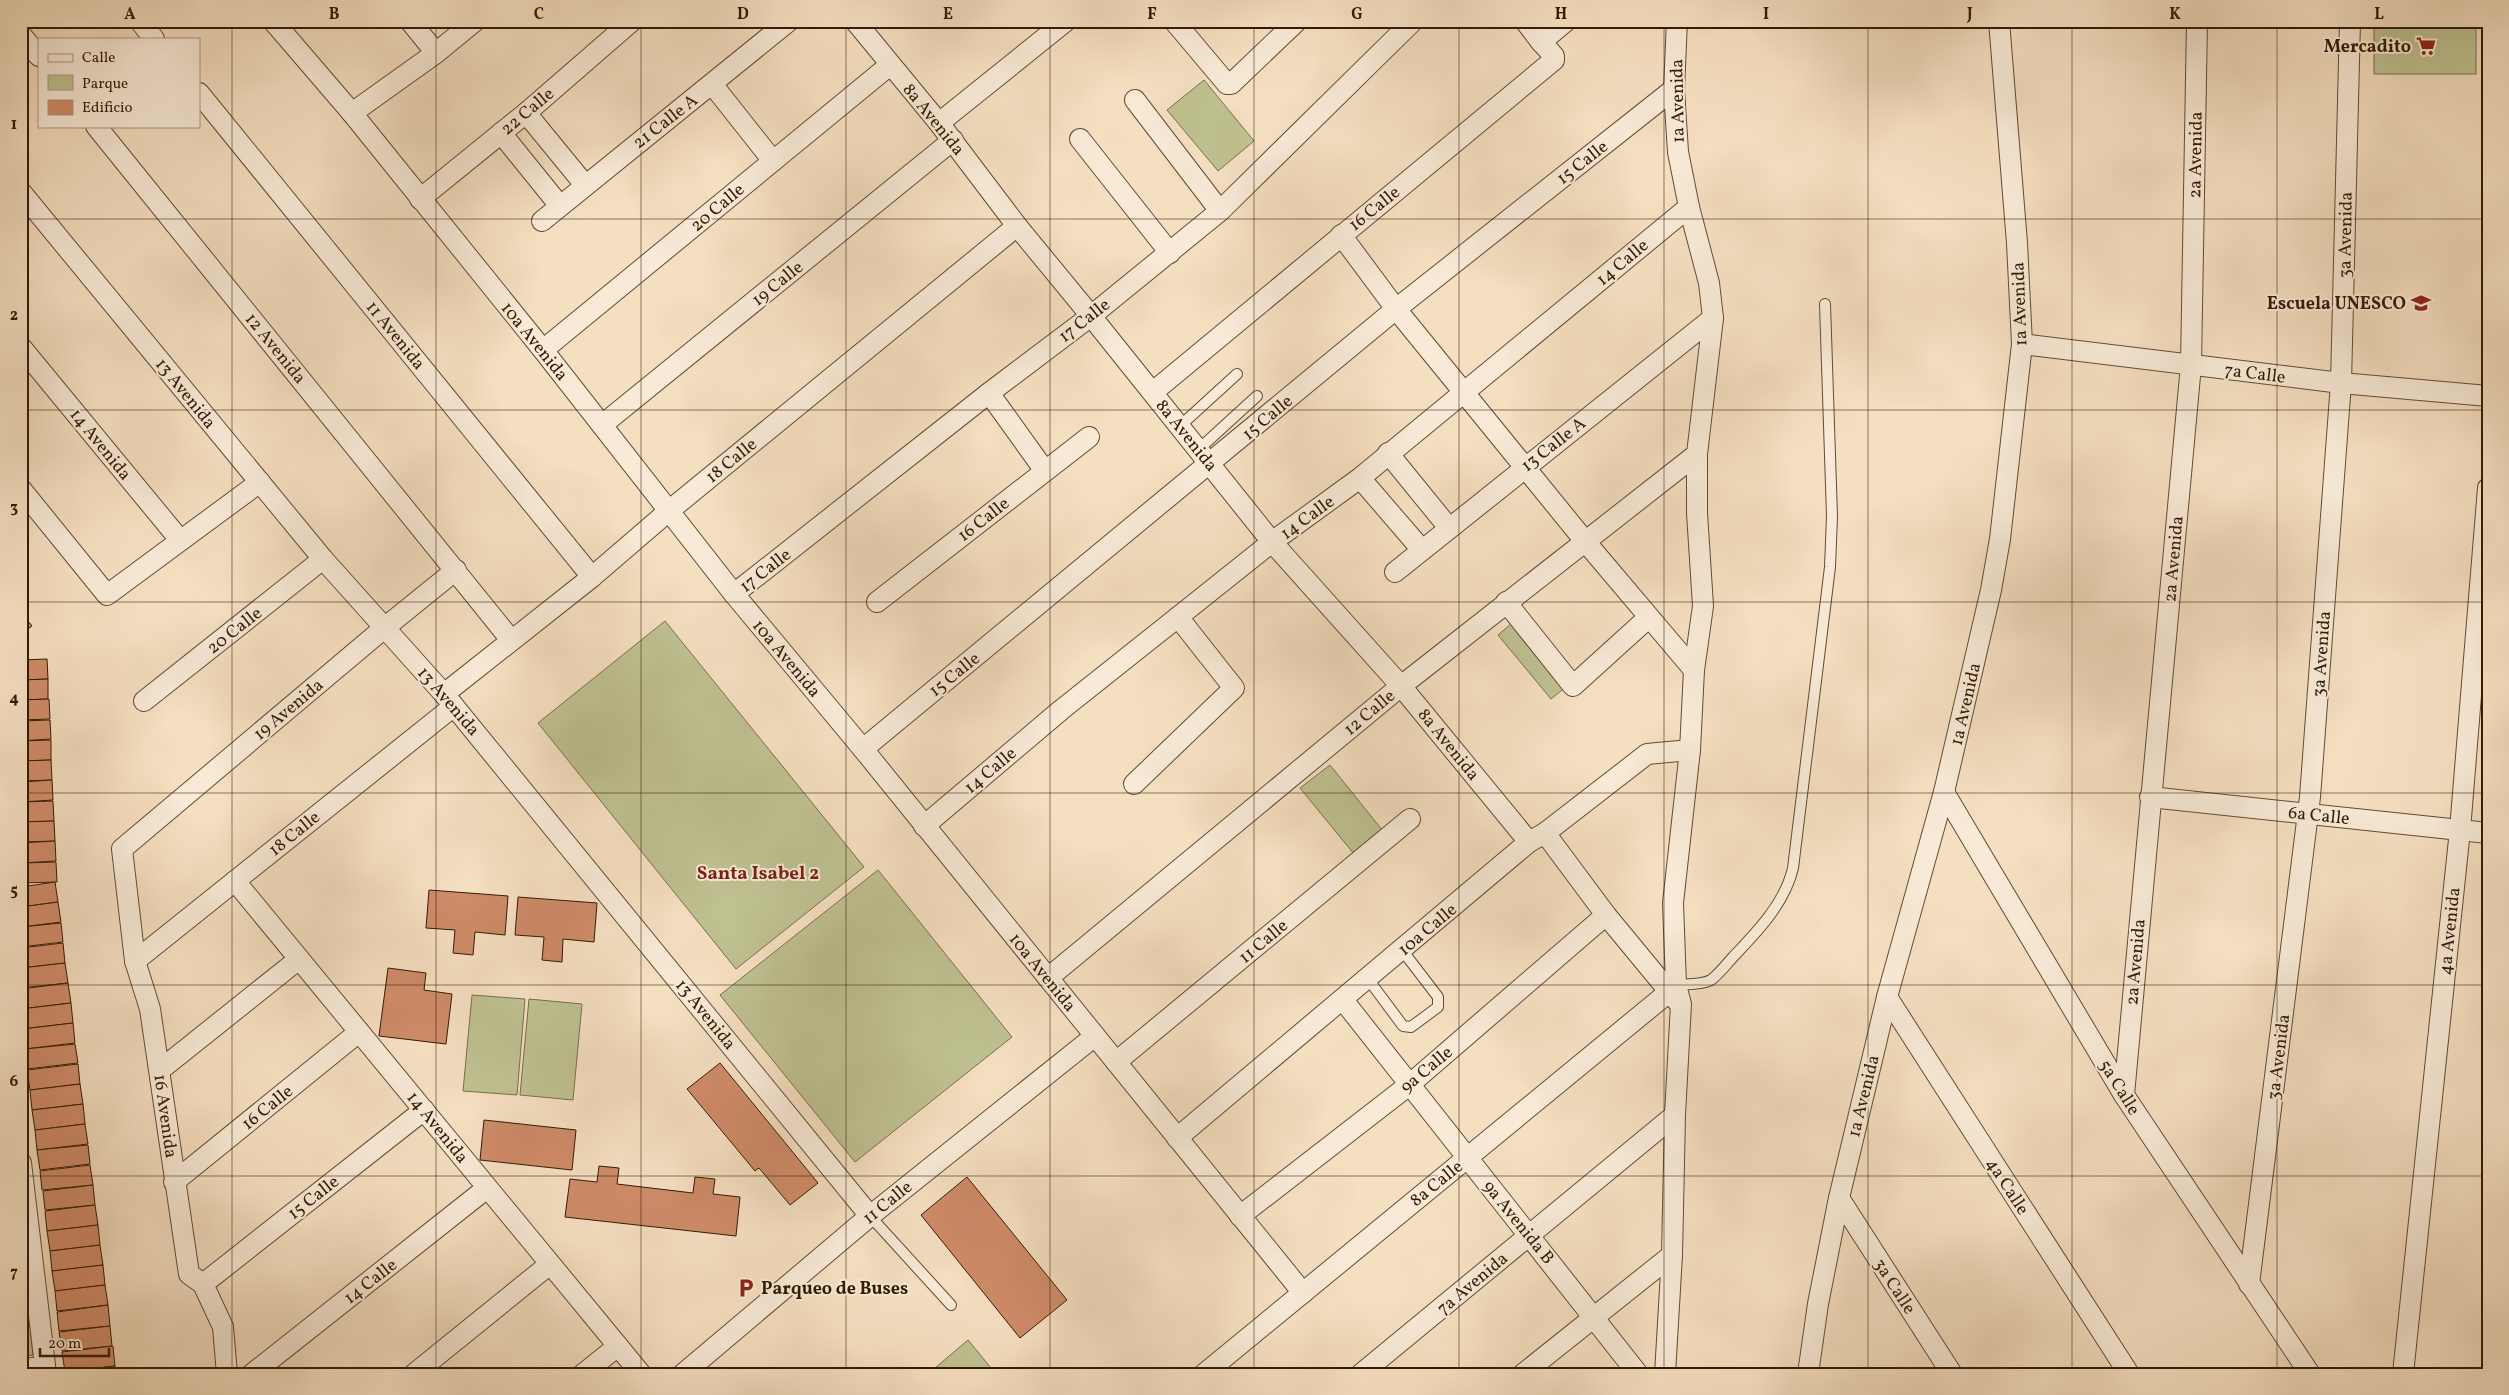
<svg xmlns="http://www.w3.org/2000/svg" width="2509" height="1395" viewBox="0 0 2509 1395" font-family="Vollkorn,serif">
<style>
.green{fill:#bfc191;stroke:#7a6e4a}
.building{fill:#cf8b69;stroke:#341a03}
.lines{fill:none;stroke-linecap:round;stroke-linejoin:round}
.lane-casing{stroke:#644b32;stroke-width:12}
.street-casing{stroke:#644b32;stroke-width:22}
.lane{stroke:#f8ead7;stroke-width:10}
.street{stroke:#f8ead7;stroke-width:20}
.grid{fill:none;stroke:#341a03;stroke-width:1;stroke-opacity:0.55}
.labels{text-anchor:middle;stroke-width:4;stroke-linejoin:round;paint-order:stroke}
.poi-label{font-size:18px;font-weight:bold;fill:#341a03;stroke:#f8ead7;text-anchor:end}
.street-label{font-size:18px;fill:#341a03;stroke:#f8ead7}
.neighbourhood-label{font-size:19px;font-weight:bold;fill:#7a1f14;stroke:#f8ead7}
.neatline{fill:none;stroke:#341a03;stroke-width:2}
.grid-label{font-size:16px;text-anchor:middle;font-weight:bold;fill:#341a03}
</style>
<rect width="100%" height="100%" fill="#f5dfc1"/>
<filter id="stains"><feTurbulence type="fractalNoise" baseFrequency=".004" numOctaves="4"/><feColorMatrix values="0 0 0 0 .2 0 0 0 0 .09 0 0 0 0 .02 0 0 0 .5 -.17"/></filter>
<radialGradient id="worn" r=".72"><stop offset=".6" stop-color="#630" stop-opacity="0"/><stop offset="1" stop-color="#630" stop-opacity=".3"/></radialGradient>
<!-- green -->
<g class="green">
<rect x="2374" y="21" width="102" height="53"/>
<polygon points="1204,80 1254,141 1218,171 1167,110"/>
<polygon points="1524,613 1578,677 1551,699 1498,635"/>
<polygon points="665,621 864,867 736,969 538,723"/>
<polygon points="1330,765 1383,831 1354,854 1300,788"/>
<polygon points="878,870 1012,1037 855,1162 720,995"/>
<polygon points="472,995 525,999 517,1095 463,1091"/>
<polygon points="529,999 582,1004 573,1100 520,1095"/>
<polygon points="25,1278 33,1355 21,1357 21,1279"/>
<polygon points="968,1340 996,1374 928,1374"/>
</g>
<!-- building -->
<g class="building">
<polygon points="21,612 32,626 21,634"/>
<polygon points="47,659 48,679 21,680 21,660"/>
<polygon points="48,679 48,699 21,700 21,680"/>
<polygon points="49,699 50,719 21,720 21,700"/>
<polygon points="50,720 51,739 21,741 21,721"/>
<polygon points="51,740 51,760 21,761 21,741"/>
<polygon points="51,760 52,780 21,781 21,761"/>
<polygon points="52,780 53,800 21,802 21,782"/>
<polygon points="53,801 54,821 21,822 21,802"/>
<polygon points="54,821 55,841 21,842 21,822"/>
<polygon points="55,841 56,861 21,863 21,843"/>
<polygon points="56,862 57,882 21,883 21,863"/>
<polygon points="55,882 58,902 21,907 21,887"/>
<polygon points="429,890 508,896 505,935 475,932 473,955 453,953 455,930 426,928"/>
<polygon points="518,897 597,903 594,942 563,939 562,962 542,960 544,937 515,935"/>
<polygon points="58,902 61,922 21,927 21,907"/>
<polygon points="61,923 63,942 21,947 21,927"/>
<polygon points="63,943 65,963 21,968 21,948"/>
<polygon points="65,963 68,983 21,988 21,968"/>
<polygon points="388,968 426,973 424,990 452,994 446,1044 379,1036"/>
<polygon points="68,983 71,1003 21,1009 21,989"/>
<polygon points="71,1003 73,1023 22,1029 21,1009"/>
<polygon points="73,1023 75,1043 25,1049 22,1029"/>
<polygon points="75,1044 78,1063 27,1069 25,1049"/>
<polygon points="720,1063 818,1183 790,1205 759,1168 755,1171 687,1089"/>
<polygon points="78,1064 80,1084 30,1090 27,1070"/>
<polygon points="80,1084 83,1104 32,1110 30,1090"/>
<polygon points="83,1104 85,1124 35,1130 32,1110"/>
<polygon points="484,1120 576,1130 572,1170 480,1160"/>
<polygon points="85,1124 88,1144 37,1150 35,1130"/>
<polygon points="88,1145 90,1164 40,1170 37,1150"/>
<polygon points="90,1165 93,1185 42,1190 40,1171"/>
<polygon points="599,1166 619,1168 617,1184 693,1193 695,1177 715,1179 713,1194 740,1197 736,1236 565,1217 570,1179 597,1182"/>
<polygon points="967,1177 1067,1300 1020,1338 921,1215"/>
<polygon points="93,1185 95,1205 45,1210 43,1191"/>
<polygon points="95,1205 98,1225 47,1231 45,1211"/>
<polygon points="98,1225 100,1245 50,1251 47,1231"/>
<polygon points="100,1245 103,1265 52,1271 50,1251"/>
<polygon points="103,1265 105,1285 55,1291 52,1271"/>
<polygon points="105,1285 108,1305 57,1311 55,1291"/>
<polygon points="108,1305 110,1326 59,1331 57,1312"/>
<polygon points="110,1326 112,1346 62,1351 59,1332"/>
<polygon points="113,1346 115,1366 65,1372 62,1352"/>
<polygon points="115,1366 116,1374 65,1374 65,1372"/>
</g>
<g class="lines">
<defs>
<g id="lane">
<polyline points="1180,426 1237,374"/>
<polyline points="1199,449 1257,396"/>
<polyline points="1368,979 1403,1026 1411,1027 1438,1007 1438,997 1402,950"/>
<path d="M1676,985c11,-1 26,0 35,-5 8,-6 15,-15 22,-23 24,-25 52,-54 60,-89l37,-301 2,-51 -7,-212"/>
<polyline points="870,1216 951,1305"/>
</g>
<g id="street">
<polyline points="140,21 154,39"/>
<polyline points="273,21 352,113 543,350 734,594 863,749 1303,1293"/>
<polyline points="410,21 436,53"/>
<polyline points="855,21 939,123 1017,226 1091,316 1272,542 1401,686 1529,842"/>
<polyline points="1174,21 1227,84 1231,84 1297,21"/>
<polyline points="1525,21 1541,42"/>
<polyline points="21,35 39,56"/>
<polyline points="712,84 773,161"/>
<polyline points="199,93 592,577"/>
<polyline points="1135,100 1220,211"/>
<polyline points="352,113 436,53 475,21"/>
<polyline points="526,113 585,185"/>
<polyline points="939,123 1066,21"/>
<polyline points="96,126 511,640"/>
<polyline points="501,133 560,206"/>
<polyline points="1080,139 1170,253"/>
<polyline points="21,192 323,559 444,694 870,1216"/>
<polyline points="420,199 526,113 632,21"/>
<polyline points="542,221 789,21"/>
<polyline points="1341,235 1396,309 1584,540 1694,670"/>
<polyline points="2022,344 2341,383 2488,396"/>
<polyline points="21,347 180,540"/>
<polyline points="543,350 890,65"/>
<polyline points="1153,392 1554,60 1554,56 1541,42 1566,21"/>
<polyline points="989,393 1045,471"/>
<polyline points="602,425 953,140"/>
<polyline points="1388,453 1449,528"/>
<polyline points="1360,478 1422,550"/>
<polyline points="21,489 107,595 260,482"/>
<polyline points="1395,572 1713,318"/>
<polyline points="734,594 989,393 1091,316 1220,211 1413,21"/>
<polyline points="877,602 1089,437"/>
<polyline points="1506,602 1573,686 1648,618"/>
<polyline points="444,694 592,577 670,510 1017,226"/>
<polyline points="144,701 323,559"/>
<polyline points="863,749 1396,309 1674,89"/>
<polyline points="1134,784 1234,688 1178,617"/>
<polyline points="1944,792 2124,1095 2310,1374"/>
<polyline points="2150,797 2488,833"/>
<polyline points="924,826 1061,710 1178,617 1272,542 1360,478 1689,207"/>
<polyline points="1545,833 1606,915 1677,1001"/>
<polyline points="235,881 641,1374"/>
<polyline points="135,961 454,706"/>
<polyline points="1048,978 1401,686 1697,454"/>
<polyline points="1887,997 2129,1374"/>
<polyline points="1343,1000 1638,1374"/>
<polyline points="1116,1062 1410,819"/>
<polyline points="160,1070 299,959"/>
<polyline points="2124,1095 2191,365 2197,21"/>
<polyline points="1177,1138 1529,842 1545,833 1647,754 1690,750"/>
<polyline points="21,1163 46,1374"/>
<polyline points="174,1182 359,1032"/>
<polyline points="1839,1198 1952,1374"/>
<polyline points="1240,1216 1409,1085 1606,915"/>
<polyline points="203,1284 424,1110"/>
<polyline points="2249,1284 2310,797 2341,383 2350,21"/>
<polyline points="21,1369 45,1367"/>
<polyline points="227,1374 223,1327 203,1284 189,1274 150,1009 135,961 122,849 383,629 456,570"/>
<polyline points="252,1374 487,1188"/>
<polyline points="414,1374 550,1264"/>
<polyline points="583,1374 618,1346"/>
<polyline points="683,1374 870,1216 1095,1036"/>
<polyline points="1204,1374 1669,992"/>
<polyline points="1361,1374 1675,1115"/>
<polyline points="1523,1374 1672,1255"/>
<polyline points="1665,1374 1672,1255 1675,1115 1681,1004 1676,985 1673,903 1690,750 1694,670 1703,606 1697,513 1697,454 1713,318 1709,283 1689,207 1678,152 1674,89 1677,21"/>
<polyline points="1808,1374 1818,1304 1839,1198 1887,997 1944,792 1991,590 2000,539 2022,344 2017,243 1999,21"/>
<polyline points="2403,1374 2460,830 2488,488"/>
</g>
</defs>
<!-- lane casing -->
<use href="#lane" class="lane-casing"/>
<!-- street casing -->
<use href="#street" class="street-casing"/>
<!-- lane -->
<use href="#lane" class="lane"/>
<!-- street -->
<use href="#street" class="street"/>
</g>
<!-- grid -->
<path class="grid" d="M232,21v1353M436,21v1353M641,21v1353M846,21v1353M1050,21v1353M1254,21v1353M1459,21v1353M1664,21v1353M1868,21v1353M2072,21v1353M2277,21v1353M21,219h2467M21,410h2467M21,602h2467M21,793h2467M21,985h2467M21,1176h2467"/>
<!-- icons -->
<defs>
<symbol id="supermarket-bare" viewBox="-9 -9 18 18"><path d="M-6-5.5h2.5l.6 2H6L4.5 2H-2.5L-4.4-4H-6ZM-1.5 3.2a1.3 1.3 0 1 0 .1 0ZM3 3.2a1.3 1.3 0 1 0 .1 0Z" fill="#8f2418" stroke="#f8ead7" stroke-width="2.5" paint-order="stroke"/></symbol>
<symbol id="school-bare" viewBox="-9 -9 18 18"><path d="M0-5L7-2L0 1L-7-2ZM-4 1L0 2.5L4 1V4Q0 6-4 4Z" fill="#8f2418" stroke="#f8ead7" stroke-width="2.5" paint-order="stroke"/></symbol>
<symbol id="parking-bare" viewBox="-9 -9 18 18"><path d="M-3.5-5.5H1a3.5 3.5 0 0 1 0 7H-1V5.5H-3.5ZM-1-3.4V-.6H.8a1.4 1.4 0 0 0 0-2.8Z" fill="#8f2418" stroke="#f8ead7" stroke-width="2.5" paint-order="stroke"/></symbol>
</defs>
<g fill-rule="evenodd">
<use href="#supermarket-bare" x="2412" y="32" width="28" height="28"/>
<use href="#school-bare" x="2407" y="289" width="28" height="28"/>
<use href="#parking-bare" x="732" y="1274" width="28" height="28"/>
</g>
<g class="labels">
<!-- poi labels -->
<g class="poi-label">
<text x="2411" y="52">Mercadito</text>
<text x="2406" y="309">Escuela UNESCO</text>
<text x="761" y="1294" text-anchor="start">Parqueo de Buses</text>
</g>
<!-- street labels -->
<g class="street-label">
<text transform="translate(1677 101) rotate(-91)" y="6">1a Avenida</text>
<text transform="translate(527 111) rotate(-40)" y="6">22 Calle</text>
<text transform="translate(934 119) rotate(51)" y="6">8a Avenida</text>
<text transform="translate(665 121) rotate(-38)" y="6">21 Calle A</text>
<text transform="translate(2195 155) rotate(-89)" y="6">2a Avenida</text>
<text transform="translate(1582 162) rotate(-38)" y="6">15 Calle</text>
<text transform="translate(717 207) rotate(-40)" y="6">20 Calle</text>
<text transform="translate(1374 208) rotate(-39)" y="6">16 Calle</text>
<text transform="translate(2345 235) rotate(-89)" y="6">3a Avenida</text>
<text transform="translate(1622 262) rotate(-40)" y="6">14 Calle</text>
<text transform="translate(777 283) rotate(-39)" y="6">19 Calle</text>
<text transform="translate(2019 304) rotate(-92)" y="6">1a Avenida</text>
<text transform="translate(1084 320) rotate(-38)" y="6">17 Calle</text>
<text transform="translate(396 335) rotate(51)" y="6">11 Avenida</text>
<text transform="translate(535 341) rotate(51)" y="6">10a Avenida</text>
<text transform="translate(276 348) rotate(51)" y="6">12 Avenida</text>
<text transform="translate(2255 373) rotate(7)" y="6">7a Calle</text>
<text transform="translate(186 393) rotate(51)" y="6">13 Avenida</text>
<text transform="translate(1267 417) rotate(-40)" y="6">15 Calle</text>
<text transform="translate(1187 435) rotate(51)" y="6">8a Avenida</text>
<text transform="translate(101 444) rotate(51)" y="6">14 Avenida</text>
<text transform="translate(1553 444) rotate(-38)" y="6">13 Calle A</text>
<text transform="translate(731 460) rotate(-39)" y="6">18 Calle</text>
<text transform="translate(1307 517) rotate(-36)" y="6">14 Calle</text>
<text transform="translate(983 519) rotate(-38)" y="6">16 Calle</text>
<text transform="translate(2173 559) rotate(-85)" y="6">2a Avenida</text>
<text transform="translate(765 570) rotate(-38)" y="6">17 Calle</text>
<text transform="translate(234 630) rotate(-38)" y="6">20 Calle</text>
<text transform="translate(2321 654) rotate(-86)" y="6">3a Avenida</text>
<text transform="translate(787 658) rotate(50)" y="6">10a Avenida</text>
<text transform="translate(954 674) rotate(-39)" y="6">15 Calle</text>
<text transform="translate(449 701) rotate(49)" y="6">13 Avenida</text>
<text transform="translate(1965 704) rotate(-77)" y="6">1a Avenida</text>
<text transform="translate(288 709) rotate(-40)" y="6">19 Avenida</text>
<text transform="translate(1369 712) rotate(-40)" y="6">12 Calle</text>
<text transform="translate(1449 744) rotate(51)" y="6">8a Avenida</text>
<text transform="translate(990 770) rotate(-40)" y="6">14 Calle</text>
<text transform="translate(2319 815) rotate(6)" y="6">6a Calle</text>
<text transform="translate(294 833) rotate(-39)" y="6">18 Calle</text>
<text transform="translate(1427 929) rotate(-40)" y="6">10a Calle</text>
<text transform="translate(2449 931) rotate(-84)" y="6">4a Avenida</text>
<text transform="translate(1263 941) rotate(-40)" y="6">11 Calle</text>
<text transform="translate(2135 962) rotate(-85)" y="6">2a Avenida</text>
<text transform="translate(1043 972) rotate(51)" y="6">10a Avenida</text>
<text transform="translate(706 1014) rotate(51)" y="6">13 Avenida</text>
<text transform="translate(2278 1057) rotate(-83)" y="6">3a Avenida</text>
<text transform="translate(1426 1069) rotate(-40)" y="6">9a Calle</text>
<text transform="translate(2120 1087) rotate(58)" y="6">5a Calle</text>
<text transform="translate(1863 1096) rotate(-76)" y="6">1a Avenida</text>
<text transform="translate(267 1107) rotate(-39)" y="6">16 Calle</text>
<text transform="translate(166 1116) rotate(82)" y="6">16 Avenida</text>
<text transform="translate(438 1127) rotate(51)" y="6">14 Avenida</text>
<text transform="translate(1436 1183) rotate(-39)" y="6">8a Calle</text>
<text transform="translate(2008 1186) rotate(57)" y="6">4a Calle</text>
<text transform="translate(313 1197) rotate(-38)" y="6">15 Calle</text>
<text transform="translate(887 1202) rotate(-39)" y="6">11 Calle</text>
<text transform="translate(1519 1222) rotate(51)" y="6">9a Avenida B</text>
<text transform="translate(370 1281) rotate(-38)" y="6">14 Calle</text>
<text transform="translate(1472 1283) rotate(-40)" y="6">7a Avenida</text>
<text transform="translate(1895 1286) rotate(57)" y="6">3a Calle</text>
</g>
<!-- neighbourhood labels -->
<g class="neighbourhood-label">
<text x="758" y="879">Santa Isabel 2</text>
</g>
</g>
<!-- margin -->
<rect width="2509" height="1395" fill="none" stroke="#f5dfc1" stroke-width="55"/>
<!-- legend -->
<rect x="38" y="38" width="162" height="90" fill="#f8ead7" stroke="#aa9782"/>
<rect x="48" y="54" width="25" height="8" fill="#f8ead7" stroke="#aa9782"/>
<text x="82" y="62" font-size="15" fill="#341a03">Calle</text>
<rect x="48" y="75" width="25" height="15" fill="#bfc191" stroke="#aa9782"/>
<text x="82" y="88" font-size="15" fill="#341a03">Parque</text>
<rect x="48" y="100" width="25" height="15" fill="#cf8b69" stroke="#aa9782"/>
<text x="82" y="112" font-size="15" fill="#341a03">Edificio</text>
<!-- scale -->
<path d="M40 1348v8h69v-8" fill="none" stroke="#341a03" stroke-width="2.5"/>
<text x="48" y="1348" font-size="15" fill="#341a03" stroke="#f8ead7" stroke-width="4" paint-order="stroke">20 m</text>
<rect x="28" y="28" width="2454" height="1340" class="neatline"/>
<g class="grid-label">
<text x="130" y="19">A</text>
<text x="334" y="19">B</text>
<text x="539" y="19">C</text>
<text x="743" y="19">D</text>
<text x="948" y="19">E</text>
<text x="1152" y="19">F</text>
<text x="1357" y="19">G</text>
<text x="1561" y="19">H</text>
<text x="1766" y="19">I</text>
<text x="1970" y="19">J</text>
<text x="2175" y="19">K</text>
<text x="2379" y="19">L</text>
<text x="14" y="129">1</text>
<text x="14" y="320">2</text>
<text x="14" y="512">3</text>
<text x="14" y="703">4</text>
<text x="14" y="895">5</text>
<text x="14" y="1086">6</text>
<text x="14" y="1277">7</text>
</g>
<rect width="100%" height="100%" filter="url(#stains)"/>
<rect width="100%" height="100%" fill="url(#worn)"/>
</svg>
